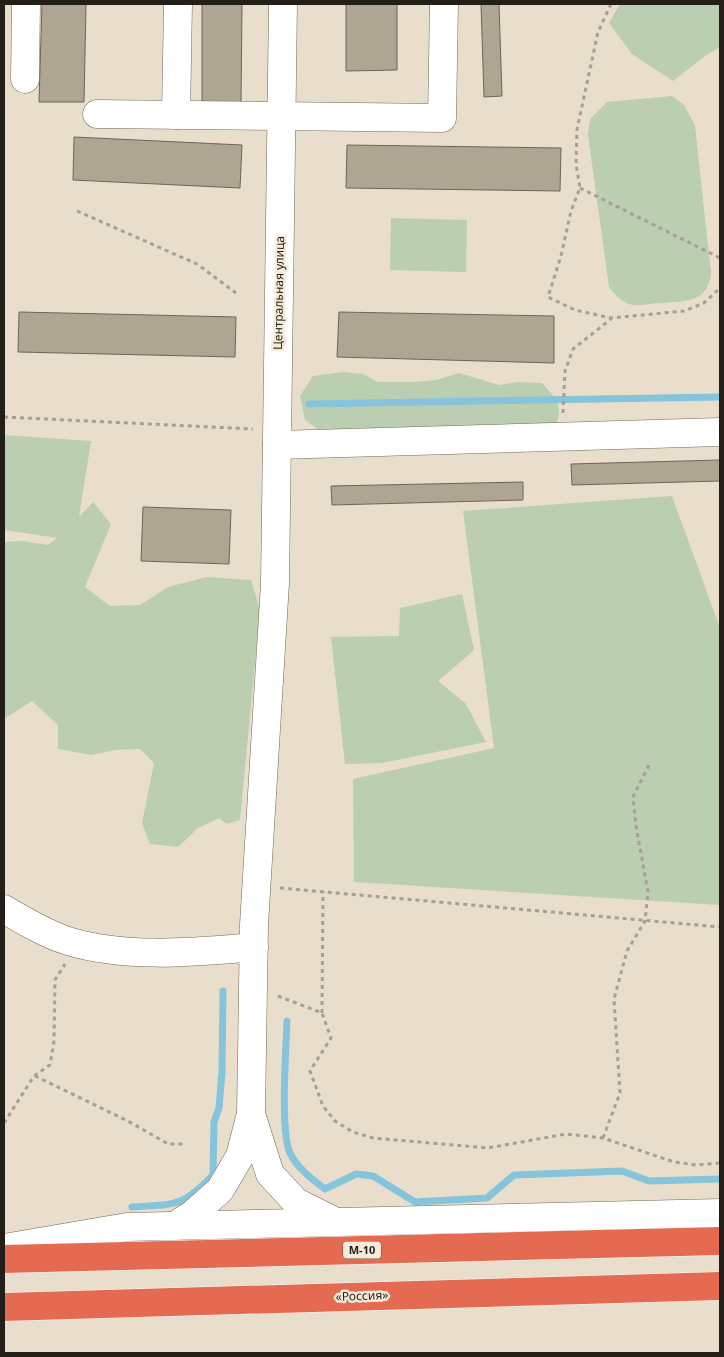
<svg xmlns="http://www.w3.org/2000/svg" width="724" height="1357" viewBox="0 0 724 1357" font-family="'Noto Sans',sans-serif">
<style>
.green{fill:#bbceb1}
.lines{fill:none;stroke-linecap:round;stroke-linejoin:round}
.stream{stroke:#85c4da;stroke-width:7}
.building{fill:#aea593;stroke:#6e6554}
.minor-casing{stroke:#726958;stroke-width:29}
.highway-casing{stroke:#fff;stroke-width:29}
.path{stroke:#a79f90;stroke-width:3;stroke-dasharray:4 4;stroke-linecap:butt}
.minor{stroke:#fff;stroke-width:28}
.highway{stroke:#e46b52;stroke-width:28}
.labels{text-anchor:middle;stroke-width:5;stroke-linejoin:round;paint-order:stroke}
.shield{fill:#f6ebd8;stroke:#625c52;stroke-width:1}
.shield-label{font-size:11px;font-weight:bold;fill:#231f18}
.street-label{font-size:12px;fill:#231f18;stroke:#f6ebd8}
</style>
<rect width="100%" height="100%" fill="#e8decb"/>
<!-- green -->
<g class="green">
<polygon points="620,4 720,4 720,47 705,56 673,81 632,54 609,23"/>
<path d="M672,96l13,10 10,20 16,147c-3,30 -25,28 -50,30 -9,0 -19,3 -27,2 -11,-1 -19,-10 -25,-18l-21,-152 2,-16 17,-17z"/>
<polygon points="391,218 467,220 466,272 390,270"/>
<path d="M343,372l20,2 15,8h37l21,-2 23,-7 40,12 18,-3 25,1c15,17 22,22 13,44l-16,2 -17,-5 -29,4 -171,4 -17,-12 -5,-24 13,-20z"/>
<polygon points="4,435 91,441 79,517 93,502 111,524 85,587 110,606 140,605 168,587 206,577 251,580 260,610 240,820 227,824 219,818 198,828 178,847 150,844 142,823 154,763 140,749 115,750 91,755 58,749 58,725 32,701 4,719 4,724 4,542 23,541 48,545 57,538 4,530"/>
<polygon points="672,496 720,628 720,905 354,882 353,779 494,748 463,511"/>
<polygon points="462,594 474,650 438,681 466,704 486,742 382,763 345,764 331,637 399,636 400,608"/>
</g>
<g class="lines">
<!-- stream -->
<g class="stream">
<polyline points="309,404 720,397"/>
<path d="M287,1021c-1,29 -7,110 3,132 7,15 22,26 35,36l31,-15 17,2 42,26 72,-4 27,-23 108,-4 27,10 71,-2"/>
<path d="M132,1207c43,-3 50,1 81,-32l1,-53 5,-14 3,-36 1,-81"/>
</g>
</g>
<!-- building -->
<g class="building">
<polygon points="42,4 86,4 84,102 39,102"/>
<polygon points="202,4 242,4 241,103 202,103"/>
<polygon points="346,4 397,4 397,70 346,71"/>
<polygon points="481,4 499,4 502,96 484,97"/>
<polygon points="74,137 242,145 240,188 73,180"/>
<polygon points="347,145 561,148 560,191 346,188"/>
<polygon points="19,312 236,317 235,357 18,352"/>
<polygon points="339,312 554,316 554,363 337,357"/>
<polygon points="720,460 720,481 572,485 571,464"/>
<polygon points="523,482 523,500 332,505 331,486"/>
<polygon points="143,507 231,510 229,564 141,561"/>
</g>
<g class="lines">
<defs>
<g id="minor">
<polyline points="25,79 26,4"/>
<polyline points="97,114 442,118 444,4"/>
<polyline points="176,115 178,4"/>
<polyline points="277,445 720,432"/>
<path d="M4,909c20,12 42,25 64,32 58,18 127,11 186,6"/>
<polyline points="251,1114 270,1174 296,1202 334,1221"/>
<polyline points="174,1226 193,1214 220,1190 240,1156 251,1114 254,925 275,583 283,4"/>
<polyline points="4,1248 127,1227 720,1213"/>
</g>
<g id="highway">
<polyline points="4,1259 720,1241"/>
<polyline points="4,1307 720,1286"/>
</g>
</defs>
<!-- minor casing -->
<use href="#minor" class="minor-casing"/>
<!-- highway casing -->
<use href="#highway" class="highway-casing"/>
<!-- path -->
<g class="path">
<polyline points="611,4 598,32 577,129 576,164 580,188 571,211 561,256 548,297 575,310 611,318 684,311 704,303 720,288"/>
<polyline points="580,188 720,258"/>
<polyline points="77,211 197,264 236,293"/>
<polyline points="563,413 565,371 573,349 611,319"/>
<polyline points="4,417 253,429"/>
<polyline points="280,888 720,927"/>
<polyline points="278,996 322,1013 331,1038 310,1071 323,1106 335,1121 353,1132 373,1138 488,1148 566,1134 603,1138 674,1162 696,1165 720,1163"/>
<polyline points="322,1013 323,891"/>
<polyline points="35,1076 128,1121 168,1144 186,1144"/>
<polyline points="4,1123 34,1076 50,1065 54,1041 55,980 65,964"/>
<polyline points="603,1138 620,1093 614,999 627,951 645,921 648,892 636,826 633,797 650,763"/>
</g>
<!-- minor -->
<use href="#minor" class="minor"/>
<!-- highway -->
<use href="#highway" class="highway"/>
</g>
<g class="labels">
<!-- shield labels -->
<rect class="shield" x="343" y="1241.5" width="38" height="17" rx="4"/>
<g class="shield-label">
<text x="362" y="1254">М-10</text>
</g>
<!-- street labels -->
<g class="street-label">
<text transform="translate(279 293) rotate(-89)" y="4">Центральная улица</text>
<text transform="translate(362 1296) rotate(-2)" y="4">«Россия»</text>
</g>
</g>
<!-- border -->
<rect width="724" height="1357" fill="none" stroke="#231f18" stroke-width="10"/>
</svg>
